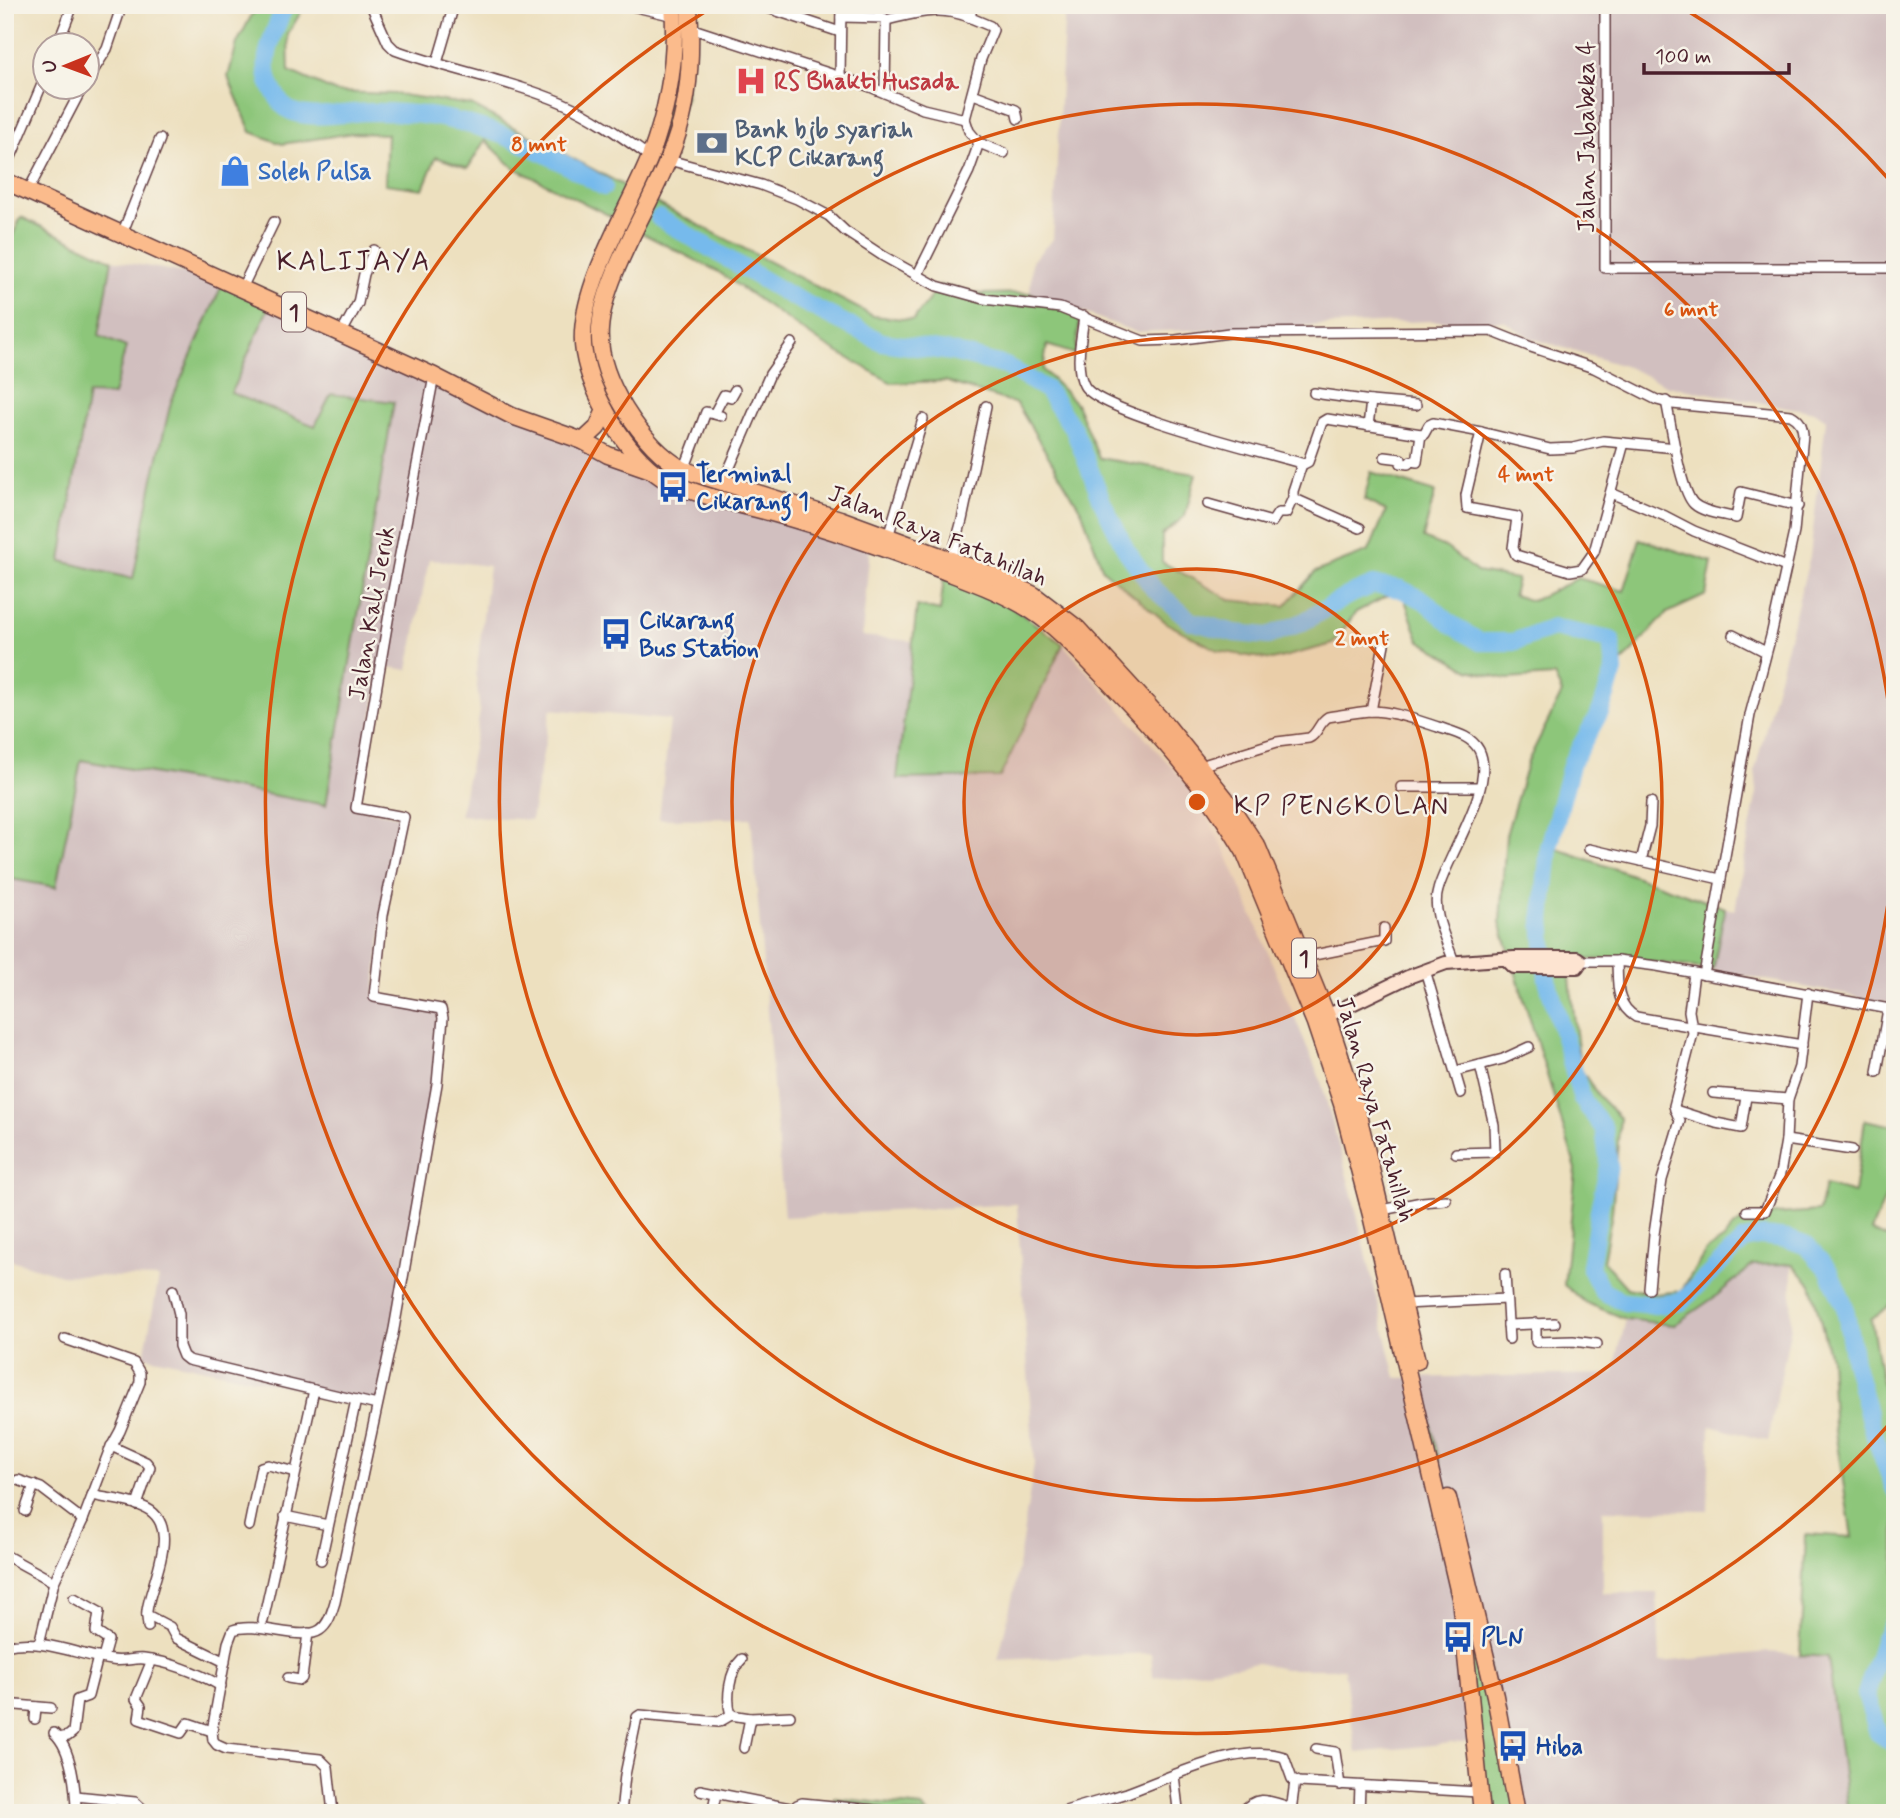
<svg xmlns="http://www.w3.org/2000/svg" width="1900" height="1818" viewBox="0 0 1900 1818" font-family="Mynerve,sans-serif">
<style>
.industrial{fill:#d1bfbf}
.green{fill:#8dc67a;stroke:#6c7252;stroke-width:2}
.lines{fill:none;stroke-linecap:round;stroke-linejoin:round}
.river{stroke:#76baec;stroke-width:18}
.street-casing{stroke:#623c41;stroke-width:12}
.secondary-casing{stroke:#623c41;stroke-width:16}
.highway-casing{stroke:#623c41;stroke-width:19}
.street{stroke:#fff;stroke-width:9}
.secondary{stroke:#fde4d1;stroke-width:12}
.highway{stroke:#fbbb8c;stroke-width:16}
.ring{fill:none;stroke:#d8530f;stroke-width:3.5}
.labels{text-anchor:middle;stroke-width:5;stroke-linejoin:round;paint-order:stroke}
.shield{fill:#f7f3e8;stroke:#7e5f64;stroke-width:2}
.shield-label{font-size:23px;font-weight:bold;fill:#4a1f2b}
.health-label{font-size:24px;font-weight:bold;fill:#be3a42;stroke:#f7f3e8;text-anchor:start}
.service-label{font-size:24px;font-weight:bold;fill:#4e5e75;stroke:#f7f3e8;text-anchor:start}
.street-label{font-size:24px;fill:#4a1f2b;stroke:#f7f3e8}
.shop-label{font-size:24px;font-weight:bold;fill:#366cbe;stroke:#f7f3e8;text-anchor:start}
.transit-label{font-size:24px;font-weight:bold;fill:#164399;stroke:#f7f3e8;text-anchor:start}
.neighbourhood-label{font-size:26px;letter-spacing:2px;fill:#4a1f2b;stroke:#f7f3e8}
.quarter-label{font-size:28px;letter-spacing:2px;fill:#4a1f2b;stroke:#f7f3e8}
.centre{fill:#d8530f;stroke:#f7f3e8;stroke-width:3.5}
.ring-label{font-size:21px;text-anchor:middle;font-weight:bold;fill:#d8530f;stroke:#f7f3e8;stroke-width:5;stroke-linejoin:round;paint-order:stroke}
</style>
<rect width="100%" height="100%" fill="#f7f3e8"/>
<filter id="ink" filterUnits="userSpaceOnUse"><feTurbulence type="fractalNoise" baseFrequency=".0143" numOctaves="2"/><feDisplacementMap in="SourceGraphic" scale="14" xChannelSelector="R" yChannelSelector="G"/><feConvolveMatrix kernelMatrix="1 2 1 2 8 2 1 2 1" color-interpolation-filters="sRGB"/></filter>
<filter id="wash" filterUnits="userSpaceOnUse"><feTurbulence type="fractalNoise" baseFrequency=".00686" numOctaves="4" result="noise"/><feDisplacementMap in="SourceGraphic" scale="28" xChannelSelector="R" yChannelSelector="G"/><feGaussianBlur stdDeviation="1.57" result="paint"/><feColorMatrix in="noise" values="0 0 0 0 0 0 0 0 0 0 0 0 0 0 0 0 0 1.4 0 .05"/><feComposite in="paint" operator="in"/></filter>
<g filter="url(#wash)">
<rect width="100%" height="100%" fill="#ede0bf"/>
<!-- industrial -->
<g class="industrial">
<polygon points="1065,5 1895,5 1895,1004 1713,970 1725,908 1735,910 1757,791 1755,770 1810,556 1826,420 1815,412 1668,386 1627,367 1531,338 1504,321 1432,321 1136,332 1030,293 1032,261 1053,239"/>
<polygon points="112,260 224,280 171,402 153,478 133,580 61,561 88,394 126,348 99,337"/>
<polygon points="271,302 608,455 870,547 862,636 912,641 897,778 1063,644 1190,788 1227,854 1321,1081 1353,1198 1396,1378 1613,1374 1626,1319 1674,1325 1716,1296 1753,1265 1792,1264 1791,1326 1768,1441 1710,1426 1708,1511 1603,1510 1603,1593 1657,1593 1660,1662 1768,1652 1828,1657 1848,1813 1526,1813 1509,1737 1356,1753 1344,1669 1283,1669 1258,1663 1153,1677 1151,1653 998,1660 1015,1586 1034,1464 1017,1204 784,1217 751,818 659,819 670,720 551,709 531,820 460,815 480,712 476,676 489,566 429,559 408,670 381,666 357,808 404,817 383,916 374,996 441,1009 437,1084 377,1405 144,1356 159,1278 61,1275 5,1258 5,878 56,887 80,760 326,805 316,426 231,393"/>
</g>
<!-- green -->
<g class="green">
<polygon points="257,5 305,5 288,34 289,71 336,92 395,94 471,105 634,191 659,132 673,5 689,5 686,95 651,200 873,316 913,320 940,285 981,294 1030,293 1081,312 1075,354 1047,345 1043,370 1076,403 1099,458 1196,474 1185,516 1162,535 1162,562 1231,600 1285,606 1315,572 1369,551 1386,511 1364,500 1371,472 1435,492 1423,538 1447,548 1477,572 1517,579 1513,595 1532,601 1578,578 1624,591 1640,539 1712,562 1706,595 1667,613 1614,671 1600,711 1572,762 1550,846 1725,908 1713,970 1630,959 1568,960 1580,1068 1600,1098 1620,1118 1612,1213 1603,1261 1627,1288 1656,1294 1681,1291 1706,1251 1724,1239 1732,1228 1749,1216 1819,1211 1825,1185 1854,1193 1865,1120 1895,1126 1895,1175 1871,1231 1895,1241 1895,1302 1871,1319 1887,1410 1895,1432 1895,1813 1848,1813 1828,1657 1800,1655 1806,1534 1852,1537 1833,1419 1830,1358 1811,1284 1792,1264 1753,1265 1716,1296 1674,1325 1626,1319 1586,1303 1564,1285 1576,1169 1500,922 1506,835 1528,761 1562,693 1554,676 1507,679 1469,670 1419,640 1401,589 1356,612 1333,644 1272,660 1219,651 1168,624 1103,570 1082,512 1017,404 945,381 892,383 820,342 717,271 636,230 651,200 635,191 620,221 514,168 485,140 468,168 436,157 423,189 385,184 387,134 353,133 282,144 251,132 228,77 237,43"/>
<polygon points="21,217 112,260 99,336 126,347 113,395 88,394 61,561 133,579 153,478 171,402 224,280 271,302 231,393 315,426 331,394 394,402 326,805 81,760 56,887 5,878 5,252"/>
<polygon points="944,578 1010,606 1063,644 1000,777 897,779 917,606 940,611"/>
<polygon points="1425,1400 1495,1696 1517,1813 1482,1813 1466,1637 1415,1402"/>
<polygon points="834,1798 922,1807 928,1813 791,1813 793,1804 833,1807"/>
</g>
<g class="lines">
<!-- river -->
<g class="river">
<path d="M285,5c-11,29 -30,61 -9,90 3,4 6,10 10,13 17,14 62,4 83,4 90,-2 161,29 235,75"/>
<polyline points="659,218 789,295 882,342 952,352 1006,366 1047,390 1074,430 1103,503 1126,550 1153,588 1191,621 1235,633 1268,636 1303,622 1347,596 1373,585 1401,589 1425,601 1451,624 1480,642 1513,642 1553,628 1611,640 1614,671 1601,710 1572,762 1549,847 1542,920 1547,979 1582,1099 1604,1129 1609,1166 1600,1205 1590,1267 1602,1291 1624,1302 1655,1305 1681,1302 1744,1240 1763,1236 1788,1239 1807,1246 1829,1271 1845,1307 1854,1361 1872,1428 1895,1490"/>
<polyline points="1895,1620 1884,1638 1866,1694 1878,1733 1895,1745"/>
</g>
</g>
</g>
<g filter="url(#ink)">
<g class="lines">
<defs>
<g id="street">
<path d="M371,5l17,38 7,7c55,20 114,30 168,53 32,14 59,34 87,54"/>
<polyline points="628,5 674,16"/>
<polyline points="759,5 840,32"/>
<polyline points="1605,5 1605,268 1895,268"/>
<polyline points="841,17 884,18 886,20 885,93"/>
<path d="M886,20c31,-7 54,-15 85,-2"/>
<polyline points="690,28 868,86 923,109 965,119"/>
<polyline points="57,46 73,5"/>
<polyline points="437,63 454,5"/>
<polyline points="840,78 841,5"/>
<polyline points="88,79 107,49 122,5"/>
<polyline points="973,94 1016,110 1018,119"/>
<polyline points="979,143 1004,153"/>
<path d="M669,160l92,25 36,14 32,17 16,15 38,25 54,30 47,13 76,9 83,33 33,-1 53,-7 262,-2 40,16 63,21 63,32 15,4 119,11c9,5 11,10 12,19l-9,98 -23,104 -21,79 -46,260"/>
<polyline points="5,171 46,75"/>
<polyline points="28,191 82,88"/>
<polyline points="122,234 160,139"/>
<polyline points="917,276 969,171 979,143 969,131 965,119 981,59 993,30 990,26 971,18 971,5"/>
<polyline points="242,288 274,222"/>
<path d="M1084,316c-2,21 -10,50 0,69 12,27 184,68 220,79l4,-2 14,-40 5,-3 94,15h3l5,-9 4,-2 48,9 69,17 23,-1 30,-7 73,7"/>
<polyline points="341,334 358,303 364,274 374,250"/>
<polyline points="1314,393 1371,401 1368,426"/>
<polyline points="1371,401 1416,405"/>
<path d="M1666,401c5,22 14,90 28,103 10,9 29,10 42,14l5,-26 57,14"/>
<polyline points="714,414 724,395 731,397 735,390"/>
<polyline points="1481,432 1466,495 1467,508 1517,517 1513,548 1516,555 1570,571 1582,569 1594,552 1624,443"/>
<polyline points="1385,457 1401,459 1401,463 1408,464 1411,461 1417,462 1421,434"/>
<polyline points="1302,464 1293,491 1293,498 1360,528"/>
<polyline points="684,470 706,412 721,416"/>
<polyline points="723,483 770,374 792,343"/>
<polyline points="1611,493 1665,516 1694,531 1786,567"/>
<polyline points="1208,504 1272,522 1278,513 1286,513 1293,498"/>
<polyline points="888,537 923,419"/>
<polyline points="951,560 962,520 986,406"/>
<polyline points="1733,635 1766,652"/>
<polyline points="1371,711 1385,639"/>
<path d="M1200,766l77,-24 32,-4c9,-4 10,-16 19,-21 14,-2 29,-5 42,-6 23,0 46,9 68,16 14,5 33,8 41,23 18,35 -32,106 -41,140 -7,22 9,51 16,72"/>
<polyline points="1401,787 1479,787"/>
<polyline points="1589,849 1720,879"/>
<polyline points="1641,861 1650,826 1651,802"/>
<polyline points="1304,957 1384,941 1384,928"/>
<polyline points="1581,961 1617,961 1657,966 1895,1010"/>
<path d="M1617,961c1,22 -2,44 19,56l166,28"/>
<polyline points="1425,970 1461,1093"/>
<polyline points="1456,1071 1503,1059 1529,1047"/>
<polyline points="1877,1072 1888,1009"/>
<polyline points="1713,1093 1788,1099"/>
<polyline points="1675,1110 1716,1123 1741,1128 1746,1097"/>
<polyline points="1786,1140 1852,1150"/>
<polyline points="1456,1153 1495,1152 1494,1125 1480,1065"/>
<polyline points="1382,1210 1422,1202 1446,1200"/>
<polyline points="1747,1211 1765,1211 1780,1174 1786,1140 1788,1099 1799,1067 1808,993"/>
<polyline points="1505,1274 1509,1339"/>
<polyline points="1649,1289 1654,1234 1662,1180 1680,1121 1674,1106 1693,1033 1689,1011 1694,973"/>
<polyline points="173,1290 179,1314 179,1346 183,1356 188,1360 377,1405"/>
<polyline points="1404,1304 1506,1299"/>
<polyline points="1536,1323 1536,1342 1573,1341 1597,1344"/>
<polyline points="1508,1325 1555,1323"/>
<polyline points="111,1446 146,1462 150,1467 137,1505"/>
<polyline points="18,1480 41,1488 83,1520"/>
<path d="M92,1495c16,4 34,5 49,11 45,16 9,76 6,105 -1,5 1,11 1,16"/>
<polyline points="25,1511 34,1485"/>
<polyline points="285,1516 328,1525"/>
<polyline points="249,1526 261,1467 268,1465 295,1472"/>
<polyline points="5,1555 54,1582"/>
<polyline points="321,1560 356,1400"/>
<polyline points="74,1598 99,1612 96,1632 108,1640 103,1658"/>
<polyline points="147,1615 170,1627 176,1638 225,1662"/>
<polyline points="263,1621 314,1390"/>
<polyline points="39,1644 54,1582 83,1520 109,1451 120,1431 140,1382 140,1373 134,1363 65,1339"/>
<path d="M5,1646c37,-9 71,9 107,14 11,2 21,-2 32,-1 26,3 54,14 77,27"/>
<path d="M742,1659c-13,12 -16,40 -11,56l19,3 40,-2"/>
<polyline points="152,1660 136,1699 141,1706 139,1719 181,1733 188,1723 212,1731"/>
<polyline points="288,1678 300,1680 302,1678 308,1633"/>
<polyline points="5,1704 51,1708"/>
<polyline points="35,1719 36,1707"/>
<path d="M54,1733c18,16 22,57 22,80"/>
<polyline points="59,1738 68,1736 73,1732 77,1700 88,1696 98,1657"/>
<polyline points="744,1748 750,1718"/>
<polyline points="1316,1749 1335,1752 1340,1785"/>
<polyline points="1174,1775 1178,1809"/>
<polyline points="700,1790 795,1809"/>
<polyline points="76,1796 135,1802 147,1813"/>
<polyline points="1291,1811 1295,1781"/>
<path d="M333,1813l-5,-46 -8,-8 -94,-10 -9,-4 -4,-5 -1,-9 16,-88 5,-13c23,-9 70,12 87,0 9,-6 12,-19 15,-28l59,-273 43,-245 6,-66 -2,-9 -67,-12 9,-82 21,-98 -48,-9 37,-217 41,-215"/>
<polyline points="621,1813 625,1775 637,1717 640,1715 719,1722 731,1715"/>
<polyline points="712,1813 716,1794"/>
<polyline points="795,1813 797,1805 802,1803 906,1813"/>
<path d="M1060,1813c22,-8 45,-13 67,-20 42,-15 113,-51 157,-36l8,22 7,3 180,10"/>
<path d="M1241,1813c17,-20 28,-12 51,-5"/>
<polyline points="1359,1813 1360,1786"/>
</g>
<polyline id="secondary" points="1327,1016 1408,977 1446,963 1514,958 1577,958 1581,961 1577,967 1514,967 1507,960"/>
<g id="highway">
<path d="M673,5c4,51 -5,104 -23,152 -22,55 -76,137 -66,196 7,41 42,101 77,124 24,16 82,28 111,36 58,16 115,36 170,57 31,12 62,23 90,41 28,18 50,44 73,67 51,53 102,109 139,173l71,172 27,81 29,111 89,383 22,215"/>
<path d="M689,5c3,45 1,95 -14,137 -19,57 -71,130 -75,187 -2,29 11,57 25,80 15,24 34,47 59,61l156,49 152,56 42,20 43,33 91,99 57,71 33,50 69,168 27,82 63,263"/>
<polyline points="5,181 434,376 512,416 583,441 608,455 651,470"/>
<polyline points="583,441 597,428 605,410"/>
<polyline points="1448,1498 1495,1696 1517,1813"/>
</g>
</defs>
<!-- street casing -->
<use href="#street" class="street-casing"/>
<!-- secondary casing -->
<use href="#secondary" class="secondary-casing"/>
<!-- highway casing -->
<use href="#highway" class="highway-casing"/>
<!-- street -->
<use href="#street" class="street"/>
<!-- secondary -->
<use href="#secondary" class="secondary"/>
<!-- highway -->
<use href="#highway" class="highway"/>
</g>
</g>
<!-- distance rings -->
<circle cx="1197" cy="802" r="233" fill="#d8530f" fill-opacity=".12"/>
<g class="ring">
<circle cx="1197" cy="802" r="233"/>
<circle cx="1197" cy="802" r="465"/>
<path d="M1895 826A698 698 0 1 1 1895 778"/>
<path d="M1894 1419A931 931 0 1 1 711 8M1683 8A931 931 0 0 1 1894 185"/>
</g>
<!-- icons -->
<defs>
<symbol id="hospital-bare" viewBox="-9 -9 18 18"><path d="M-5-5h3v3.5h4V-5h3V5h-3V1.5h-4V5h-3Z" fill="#e0444e" stroke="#f7f3e8" stroke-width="2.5" paint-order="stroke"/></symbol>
<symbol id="bank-bare" viewBox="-9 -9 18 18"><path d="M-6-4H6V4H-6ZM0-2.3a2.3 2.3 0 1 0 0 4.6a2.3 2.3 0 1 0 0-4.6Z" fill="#5c6f8a" stroke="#f7f3e8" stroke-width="2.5" paint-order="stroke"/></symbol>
<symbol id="shop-bare" viewBox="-9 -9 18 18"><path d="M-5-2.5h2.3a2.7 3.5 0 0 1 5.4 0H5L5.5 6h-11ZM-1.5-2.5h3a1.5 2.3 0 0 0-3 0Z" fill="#3f7fe0" stroke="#f7f3e8" stroke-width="2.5" paint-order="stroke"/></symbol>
<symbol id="bus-bare" viewBox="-9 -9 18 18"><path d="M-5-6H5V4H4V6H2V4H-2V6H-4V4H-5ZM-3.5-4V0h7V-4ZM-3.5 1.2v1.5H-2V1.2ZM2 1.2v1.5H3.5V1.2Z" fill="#1a4fb4" stroke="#f7f3e8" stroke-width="2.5" paint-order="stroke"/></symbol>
</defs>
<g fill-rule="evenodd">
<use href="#hospital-bare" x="729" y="59" width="44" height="44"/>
<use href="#bank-bare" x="690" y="121" width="44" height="44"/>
<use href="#shop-bare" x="213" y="149" width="44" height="44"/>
<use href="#bus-bare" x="651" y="465" width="44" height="44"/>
<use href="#bus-bare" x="594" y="612" width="44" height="44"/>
<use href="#bus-bare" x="1436" y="1615" width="44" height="44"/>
<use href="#bus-bare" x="1491" y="1724" width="44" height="44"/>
</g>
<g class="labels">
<!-- shield labels -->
<g class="shield">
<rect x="282" y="292.5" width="24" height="39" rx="5"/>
<rect x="1292" y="938.5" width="24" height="39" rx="5"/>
</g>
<g class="shield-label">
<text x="294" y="320">1</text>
<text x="1304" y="966">1</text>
</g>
<!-- health labels -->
<g class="health-label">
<text x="774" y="89">RS Bhakti Husada</text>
</g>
<!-- service labels -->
<g class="service-label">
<text x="735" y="137">Bank bjb syariah<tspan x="735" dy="28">KCP Cikarang</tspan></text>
</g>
<!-- street labels -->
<g class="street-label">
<text transform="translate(1586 137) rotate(-90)" y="8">Jalan Jababeka 4</text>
<text transform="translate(938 535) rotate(22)" y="8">Jalan Raya Fatahillah</text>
<text transform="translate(371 613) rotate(-80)" y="8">Jalan Kali Jeruk</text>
<text transform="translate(1376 1109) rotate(74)" y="8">Jalan Raya Fatahillah</text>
</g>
<!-- shop labels -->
<g class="shop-label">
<text x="258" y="179">Soleh Pulsa</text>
</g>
<!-- transit labels -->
<g class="transit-label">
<text x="696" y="481">Terminal<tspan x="696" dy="28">Cikarang 1</tspan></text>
<text x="639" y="628">Cikarang<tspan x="639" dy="28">Bus Station</tspan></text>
<text x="1481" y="1645">PLN</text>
<text x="1536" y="1754">Hiba</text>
</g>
<!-- neighbourhood labels -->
<g class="neighbourhood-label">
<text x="1342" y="814">KP PENGKOLAN</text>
</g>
<!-- quarter labels -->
<g class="quarter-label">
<text x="354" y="270">KALIJAYA</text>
</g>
</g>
<circle cx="1197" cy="802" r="10" class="centre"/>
<g class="ring-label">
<text x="539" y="151">8 mnt</text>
<text x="1691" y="316">6 mnt</text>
<text x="1526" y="481">4 mnt</text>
<text x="1362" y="645">2 mnt</text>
</g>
<!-- margin -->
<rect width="1900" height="1818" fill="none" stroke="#f7f3e8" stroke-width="28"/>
<!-- north arrow -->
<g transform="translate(66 66) rotate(269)"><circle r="33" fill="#f7f3e8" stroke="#b29e9c" stroke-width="2"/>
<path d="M0-5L12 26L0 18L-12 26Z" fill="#c8321e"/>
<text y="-10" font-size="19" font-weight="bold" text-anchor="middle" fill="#4a1f2b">U</text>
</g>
<!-- scale -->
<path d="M1644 63v10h145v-10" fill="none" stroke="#4a1f2b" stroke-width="3.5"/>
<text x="1655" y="63" font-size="21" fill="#4a1f2b" stroke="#f7f3e8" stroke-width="5" paint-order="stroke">100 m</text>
</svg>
